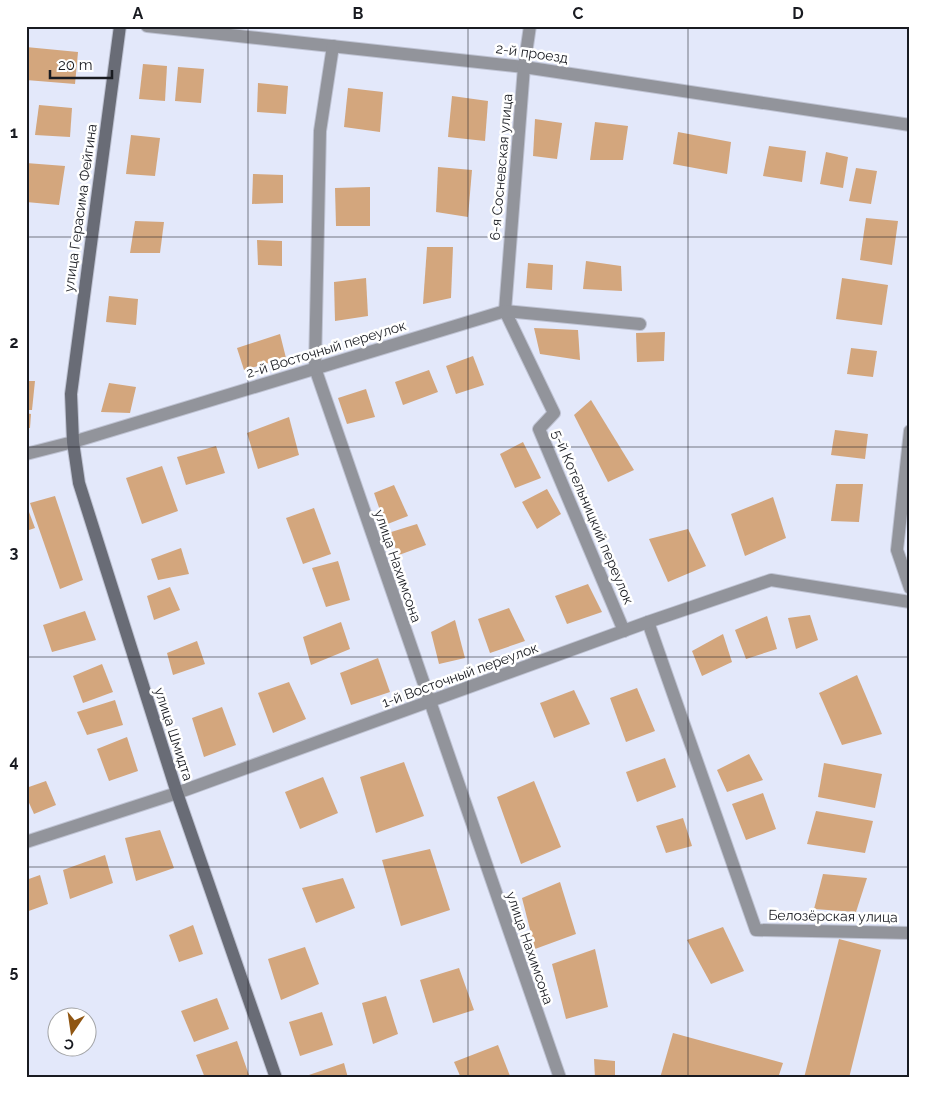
<svg xmlns="http://www.w3.org/2000/svg" width="936" height="1104" viewBox="0 0 936 1104" font-family="Raleway,sans-serif">
<style>
.building{fill:#d3a67d}
.lines{fill:none;stroke-linecap:round;stroke-linejoin:round}
.street-casing{stroke:#bfc3d3;stroke-width:14}
.secondary-casing{stroke:#bfc3d3;stroke-width:14}
.street{stroke:#92949b;stroke-width:12}
.secondary{stroke:#696c76;stroke-width:12}
.grid{fill:none;stroke:#191b21;stroke-width:1;stroke-opacity:0.55}
.labels{text-anchor:middle;stroke-width:5;stroke-linejoin:round;paint-order:stroke}
.street-label{font-size:14px;fill:#191b21;stroke:#fff}
.neatline{fill:none;stroke:#191b21;stroke-width:2}
.grid-label{font-size:16px;text-anchor:middle;font-weight:bold;fill:#191b21}
</style>
<rect width="100%" height="100%" fill="#e3e8fa"/>
<!-- building -->
<g class="building">
<polygon points="26,47 78,52 75,84 26,80"/>
<polygon points="143,64 167,66 165,101 139,99"/>
<polygon points="178,67 204,69 201,103 175,101"/>
<polygon points="258,83 288,86 286,114 257,112"/>
<polygon points="348,88 383,92 380,132 344,127"/>
<polygon points="452,96 488,101 485,141 448,137"/>
<polygon points="39,105 72,108 70,137 35,135"/>
<polygon points="535,119 562,123 557,159 533,156"/>
<polygon points="595,122 628,126 623,160 590,160"/>
<polygon points="678,132 731,142 727,174 673,164"/>
<polygon points="131,135 160,138 155,176 126,174"/>
<polygon points="769,146 806,151 802,182 763,176"/>
<polygon points="826,152 848,157 843,188 820,184"/>
<polygon points="26,163 65,166 59,205 26,202"/>
<polygon points="438,167 472,170 468,217 436,212"/>
<polygon points="856,168 877,171 871,204 849,201"/>
<polygon points="253,174 283,175 283,203 252,204"/>
<polygon points="370,187 370,226 336,226 335,188"/>
<polygon points="866,218 898,221 892,265 860,260"/>
<polygon points="135,221 164,222 160,253 130,253"/>
<polygon points="257,240 282,241 282,266 258,265"/>
<polygon points="427,247 453,247 451,298 423,304"/>
<polygon points="586,261 621,266 622,291 583,289"/>
<polygon points="528,263 553,265 552,290 526,288"/>
<polygon points="366,278 368,316 335,321 334,282"/>
<polygon points="842,278 888,285 882,325 836,319"/>
<polygon points="109,296 138,299 136,325 106,322"/>
<polygon points="534,328 578,330 580,360 540,354"/>
<polygon points="665,332 664,361 637,362 636,333"/>
<polygon points="280,334 286,358 244,370 237,348"/>
<polygon points="851,348 877,351 873,377 847,374"/>
<polygon points="473,356 484,385 456,394 446,366"/>
<polygon points="429,370 438,392 403,405 395,382"/>
<polygon points="26,381 35,381 32,410 26,410"/>
<polygon points="109,383 136,387 130,413 101,412"/>
<polygon points="366,389 375,417 347,424 338,398"/>
<polygon points="591,400 634,470 608,482 574,415"/>
<polygon points="26,413 31,414 30,428 26,428"/>
<polygon points="289,417 299,455 258,469 247,433"/>
<polygon points="835,430 868,434 865,459 831,455"/>
<polygon points="523,442 541,478 515,488 500,454"/>
<polygon points="216,446 225,473 186,485 177,457"/>
<polygon points="162,466 178,511 142,524 126,478"/>
<polygon points="836,484 863,484 859,522 831,521"/>
<polygon points="394,485 408,516 385,525 374,493"/>
<polygon points="547,489 561,514 537,529 522,502"/>
<polygon points="55,496 83,580 60,589 30,503"/>
<polygon points="773,497 786,538 745,556 731,514"/>
<polygon points="26,504 35,528 26,531"/>
<polygon points="314,508 331,554 303,564 286,518"/>
<polygon points="417,524 426,545 399,555 388,533"/>
<polygon points="688,529 706,566 668,582 649,539"/>
<polygon points="181,548 189,574 158,580 151,559"/>
<polygon points="338,561 350,600 326,607 312,568"/>
<polygon points="588,584 602,612 567,624 555,596"/>
<polygon points="170,587 180,610 154,620 147,596"/>
<polygon points="509,608 525,641 490,653 478,619"/>
<polygon points="85,611 96,640 52,652 43,625"/>
<polygon points="810,615 818,640 796,649 788,618"/>
<polygon points="767,616 777,649 746,659 735,630"/>
<polygon points="455,620 465,658 439,664 431,632"/>
<polygon points="341,622 350,649 311,665 303,637"/>
<polygon points="723,634 732,662 702,676 692,651"/>
<polygon points="197,641 205,664 173,675 167,653"/>
<polygon points="378,658 390,692 351,705 340,673"/>
<polygon points="102,664 113,692 83,703 73,676"/>
<polygon points="857,675 882,734 842,745 819,693"/>
<polygon points="289,682 306,719 273,733 258,693"/>
<polygon points="637,688 655,731 626,742 610,698"/>
<polygon points="574,690 590,724 554,738 540,703"/>
<polygon points="115,700 123,725 87,735 77,712"/>
<polygon points="222,707 236,745 204,757 192,718"/>
<polygon points="127,737 138,771 109,781 97,749"/>
<polygon points="749,754 763,780 727,792 717,770"/>
<polygon points="665,758 676,787 637,802 626,772"/>
<polygon points="404,762 424,816 376,833 360,777"/>
<polygon points="824,763 882,774 875,808 818,797"/>
<polygon points="323,777 338,813 300,829 285,792"/>
<polygon points="46,781 56,805 34,814 26,796 26,788"/>
<polygon points="534,781 561,847 521,864 497,797"/>
<polygon points="763,793 776,829 746,840 732,804"/>
<polygon points="816,811 873,821 865,853 807,844"/>
<polygon points="683,818 692,846 666,853 656,826"/>
<polygon points="160,830 174,868 136,881 125,838"/>
<polygon points="430,849 450,910 401,926 382,860"/>
<polygon points="105,855 113,883 70,899 63,870"/>
<polygon points="823,874 867,878 856,912 814,909"/>
<polygon points="40,875 48,904 26,912 26,880"/>
<polygon points="343,878 355,908 316,923 302,888"/>
<polygon points="560,882 576,934 535,949 522,898"/>
<polygon points="193,925 203,954 179,962 169,935"/>
<polygon points="723,927 744,971 711,984 687,940"/>
<polygon points="839,939 881,950 849,1078 804,1078"/>
<polygon points="305,947 319,984 281,1000 268,959"/>
<polygon points="595,949 608,1007 566,1019 552,964"/>
<polygon points="459,968 474,1010 433,1023 420,980"/>
<polygon points="386,996 398,1034 373,1044 362,1003"/>
<polygon points="217,998 229,1029 194,1042 181,1011"/>
<polygon points="322,1012 333,1045 300,1056 289,1022"/>
<polygon points="673,1033 783,1063 778,1078 660,1078"/>
<polygon points="237,1041 250,1078 205,1078 196,1055"/>
<polygon points="498,1045 510,1076 504,1078 461,1078 454,1062"/>
<polygon points="594,1059 615,1061 615,1078 595,1078"/>
<polygon points="344,1063 348,1078 306,1078 306,1076"/>
</g>
<g class="lines">
<defs>
<g id="street">
<polyline points="147,26 524,67 910,125"/>
<polyline points="333,46 320,131 315,368 560,1078"/>
<polyline points="505,311 554,413 539,429 624,631"/>
<polyline points="505,311 524,67 530,26"/>
<polyline points="910,431 897,550 910,588"/>
<polyline points="26,454 73,442 505,311 640,324"/>
<polyline points="648,622 756,930 910,933"/>
<polyline points="26,842 177,793 648,622 771,580 910,602"/>
</g>
<polyline id="secondary" points="120,26 71,394 73,442 79,483 177,793 276,1078"/>
</defs>
<!-- street casing -->
<use href="#street" class="street-casing"/>
<!-- secondary casing -->
<use href="#secondary" class="secondary-casing"/>
<!-- street -->
<use href="#street" class="street"/>
<!-- secondary -->
<use href="#secondary" class="secondary"/>
</g>
<!-- grid -->
<path class="grid" d="M248,26v1052M468,26v1052M688,26v1052M26,237h884M26,447h884M26,657h884M26,867h884"/>
<g class="labels">
<!-- street labels -->
<g class="street-label">
<text transform="translate(532 53) rotate(8)" y="5">2-й проезд</text>
<text transform="translate(501 167) rotate(-85)" y="5">6-я Сосневская улица</text>
<text transform="translate(80 208) rotate(-82)" y="5">улица Герасима Фейгина</text>
<text transform="translate(326 349) rotate(-17)" y="5">2-й Восточный переулок</text>
<text transform="translate(593 517) rotate(67)" y="5">5-й Котельницкий переулок</text>
<text transform="translate(398 566) rotate(71)" y="5">улица Нахимсона</text>
<text transform="translate(460 675) rotate(-20)" y="5">1-й Восточный переулок</text>
<text transform="translate(174 734) rotate(72)" y="5">улица Шмидта</text>
<text transform="translate(833 916) rotate(1)" y="5">Белозёрская улица</text>
<text transform="translate(530 948) rotate(71)" y="5">улица Нахимсона</text>
</g>
</g>
<!-- border -->
<rect width="936" height="1104" fill="none" stroke="#ffffff" stroke-width="55"/>
<!-- north arrow -->
<g transform="translate(72 1032) rotate(193)"><circle r="24" fill="#ffffff" stroke="#a3a4a6"/>
<path d="M0-4L9 19L0 12L-9 19Z" fill="#905612"/>
<text y="-8" font-size="14" font-weight="bold" text-anchor="middle" fill="#191b21">С</text>
</g>
<!-- scale -->
<path d="M50 70v8h62v-8" fill="none" stroke="#191b21" stroke-width="2.5"/>
<text x="58" y="70" font-size="15" fill="#191b21" stroke="#ffffff" stroke-width="4" paint-order="stroke">20 m</text>
<rect x="28" y="28" width="880" height="1048" class="neatline"/>
<g class="grid-label">
<text x="138" y="19">A</text>
<text x="358" y="19">B</text>
<text x="578" y="19">C</text>
<text x="798" y="19">D</text>
<text x="14" y="138">1</text>
<text x="14" y="348">2</text>
<text x="14" y="558">3</text>
<text x="14" y="767">4</text>
<text x="14" y="977">5</text>
</g>
</svg>
